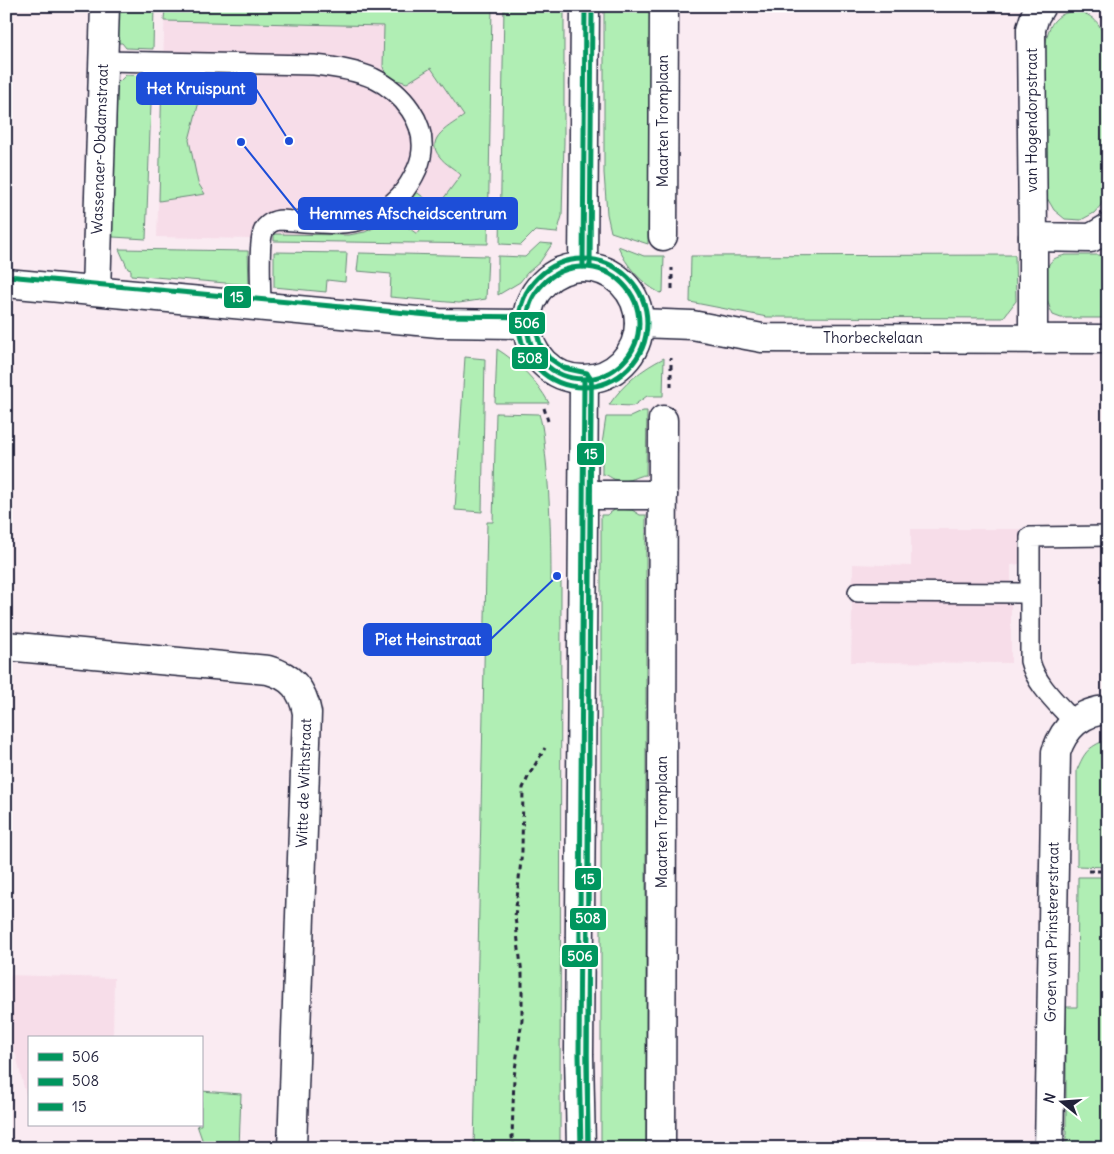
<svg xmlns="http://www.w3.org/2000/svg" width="1114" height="1154" viewBox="0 0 1114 1154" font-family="Delius,sans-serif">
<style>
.built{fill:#f7dde9}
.green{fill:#b0eeb4;stroke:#698878}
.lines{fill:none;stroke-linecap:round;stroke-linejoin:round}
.lane-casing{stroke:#22223b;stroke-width:22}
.street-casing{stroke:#22223b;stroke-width:31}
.secondary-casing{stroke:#22223b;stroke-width:31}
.path{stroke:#22223b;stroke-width:3;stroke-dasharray:5 4;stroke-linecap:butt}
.lane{stroke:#fff;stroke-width:19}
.street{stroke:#fff;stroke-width:28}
.secondary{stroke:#fff;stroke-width:28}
.bus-1-casing{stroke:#fff;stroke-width:9}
.bus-2-casing{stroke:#fff;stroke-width:9}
.bus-3-casing{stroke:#fff;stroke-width:9}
.bus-1{stroke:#00965e;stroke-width:5}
.bus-2{stroke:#00965e;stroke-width:5}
.bus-3{stroke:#00965e;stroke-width:5}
.labels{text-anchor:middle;stroke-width:5;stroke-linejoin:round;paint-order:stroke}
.street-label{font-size:15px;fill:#22223b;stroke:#fff}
.leader{fill:none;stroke:#1d4ed8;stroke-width:2}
.callout-dot{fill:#1d4ed8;stroke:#fff;stroke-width:2}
.callout{fill:#1d4ed8;stroke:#1d4ed8;stroke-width:2}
.callout-label{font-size:16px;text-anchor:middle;font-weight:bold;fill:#fff}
.line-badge{stroke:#fff;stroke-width:2}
.badge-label{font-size:14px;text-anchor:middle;font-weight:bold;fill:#fff}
</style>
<rect width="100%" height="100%" fill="#faebf2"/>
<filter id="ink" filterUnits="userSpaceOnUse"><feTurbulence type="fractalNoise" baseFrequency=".02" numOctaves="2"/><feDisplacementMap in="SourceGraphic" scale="10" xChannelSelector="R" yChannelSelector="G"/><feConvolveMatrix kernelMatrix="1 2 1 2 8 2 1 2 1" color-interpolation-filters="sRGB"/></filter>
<g filter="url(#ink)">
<!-- built -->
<g class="built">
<polygon points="165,6 492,6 488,244 157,237"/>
<polygon points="911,529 1020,529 1020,564 1011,565 1011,663 851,662 853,564 911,566"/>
<polygon points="6,975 114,978 113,1038 29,1038 29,1108 16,1055 6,1026"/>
</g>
<!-- green -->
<g class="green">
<polygon points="119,6 154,6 153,49 126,48 122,43 118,43"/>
<path d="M165,6h327l-4,238 -214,-3v-7l75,1 16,-3 30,-14 22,16 12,-16 -21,-17 7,-10 22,16 24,-32c-6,-6 -16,-11 -21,-18 -17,-19 12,-32 24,-41l-33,-48 -24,15 -16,-5 -6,-6 -2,-5 1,-41 -220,-5z"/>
<polygon points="504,6 564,6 564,142 562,216 557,233 535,231 521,245 500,244"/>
<polygon points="604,6 650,6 648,244 611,232 607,214 604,173"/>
<path d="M1076,10c24,8 27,18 30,42l1,133 -6,20 -7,8 -13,7 -16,-1 -11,-9 -7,-12 -3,-22 1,-128c3,-23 8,-33 31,-38z"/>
<polygon points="126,75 152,76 146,239 113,237 112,235 117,81 120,81"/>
<polygon points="162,75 204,76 203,98 200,98 189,140 198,183 205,194 159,201"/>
<polygon points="540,243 552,244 540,262 527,273 520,282 498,295 498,256 525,257"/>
<path d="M618,246l26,10h20l-1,36 -3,1c-19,-10 -34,-27 -42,-47z"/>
<polygon points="119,249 248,251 249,285 131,275 131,270 128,269"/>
<polygon points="274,252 347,253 345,282 327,280 326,292 274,287"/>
<polygon points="359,253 488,256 486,299 459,303 390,297 391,274 357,271"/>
<polygon points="1015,255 1016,301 1003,318 767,317 690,302 691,256"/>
<path d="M1065,255h43v63h-47l-8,-3c-7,-13 -14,-46 1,-56 3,-2 8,-3 11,-4z"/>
<path d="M497,349c22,14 39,31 52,54h-54z"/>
<polygon points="465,357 485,359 482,512 455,510"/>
<path d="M664,358l-1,38h-16l-14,10 -24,-1c14,-21 33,-36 55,-47z"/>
<path d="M643,411h4l-1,64c-10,0 -16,8 -29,5 -6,-1 -9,-6 -15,-6v-30l4,-27h24z"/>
<path d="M496,413l43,1c5,15 5,31 7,46 4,41 5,81 5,122h10l-1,566h-86l13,-626h6z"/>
<polygon points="616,509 632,510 640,515 646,515 646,1148 601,1148 601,515 607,515"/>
<path d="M1106,740h2v127l-31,-1v-96c7,-17 11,-23 29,-30z"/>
<polygon points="1078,877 1108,877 1108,1148 1066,1148 1066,1007 1077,1007"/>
<polygon points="201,1091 241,1094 239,1148 205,1148 197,1125 201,1125"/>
</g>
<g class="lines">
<defs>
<g id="lane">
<path d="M103,61l211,4c20,2 41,5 59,13 29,14 55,45 48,79 -2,10 -7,19 -12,27 -11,18 -31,32 -52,37 -24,5 -51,1 -75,-1 -8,0 -16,4 -19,12 -5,14 -2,57 -2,74"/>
<polyline points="858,592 1030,593"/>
<path d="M1074,722c-16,-18 -38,-37 -44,-61v-124l78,-1"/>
</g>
<g id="street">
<polyline points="1041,6 1035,16 1031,29 1033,237 1091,238 1108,228"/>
<polyline points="663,236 664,6"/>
<polyline points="6,283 439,323 526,324"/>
<polyline points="96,291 105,6"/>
<polyline points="639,323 692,325 762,338 1108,339"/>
<polyline points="1033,339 1033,237"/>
<polyline points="584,495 663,495"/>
<path d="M6,646l262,24c23,6 35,19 39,43l-15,435"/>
<polyline points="661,1148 663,420"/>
<path d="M1049,1148l7,-396c8,-24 25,-41 52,-42"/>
</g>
<g id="secondary">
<circle cx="583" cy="323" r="56"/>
<polyline points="583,267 585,6"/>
<polyline points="581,1148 579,1055 584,380"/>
</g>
</defs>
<!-- lane casing -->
<use href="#lane" class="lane-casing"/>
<!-- street casing -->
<use href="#street" class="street-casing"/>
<!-- secondary casing -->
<use href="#secondary" class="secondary-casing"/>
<!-- path -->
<g class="path">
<polyline points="672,289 672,268"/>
<polyline points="671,387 671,358"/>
<polyline points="544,408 548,421"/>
<polyline points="1088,871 1108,871"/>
<polyline points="514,1148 512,1137 514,1077 522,1020 522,974 515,917 522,851 523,788 529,775 545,748"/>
</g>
<!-- lane -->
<use href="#lane" class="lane"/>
<!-- street -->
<use href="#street" class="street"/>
<!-- secondary -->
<use href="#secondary" class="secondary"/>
<defs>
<g id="bus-1">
<circle cx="583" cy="323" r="56"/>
<polyline points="583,267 585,6"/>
<polyline points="581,1148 579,1055 584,380"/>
</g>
<g id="bus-2">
<circle cx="583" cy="323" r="64"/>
<polyline points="590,267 592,6"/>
<polyline points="588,1148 587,1055 591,380"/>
</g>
<polyline id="bus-3" points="7,276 439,316 528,317 533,320 540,344 549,358 564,368 587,373 591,380 587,1055 588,1148"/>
</defs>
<!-- bus-1 casing -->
<use href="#bus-1" class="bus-1-casing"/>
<!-- bus-2 casing -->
<use href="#bus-2" class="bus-2-casing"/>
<!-- bus-3 casing -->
<use href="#bus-3" class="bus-3-casing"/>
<!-- bus-1 -->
<use href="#bus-1" class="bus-1"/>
<!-- bus-2 -->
<use href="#bus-2" class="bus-2"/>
<!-- bus-3 -->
<use href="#bus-3" class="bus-3"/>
</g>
</g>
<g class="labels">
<!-- street labels -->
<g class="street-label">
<text transform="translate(1032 120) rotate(-90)" y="5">van Hogendorpstraat</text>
<text transform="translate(663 121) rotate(-90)" y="5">Maarten Tromplaan</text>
<text transform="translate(100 149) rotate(-88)" y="5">Wassenaer-Obdamstraat</text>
<text x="873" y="343">Thorbeckelaan</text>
<text transform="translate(304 783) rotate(-88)" y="5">Witte de Withstraat</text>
<text transform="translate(662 822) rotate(-90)" y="5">Maarten Tromplaan</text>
<text transform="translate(1052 932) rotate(-89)" y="5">Groen van Prinstererstraat</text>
</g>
</g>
<!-- callouts -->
<path class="leader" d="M289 141L256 89M241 142L299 214M557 576L491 639"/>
<g class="callout-dot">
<circle cx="289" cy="141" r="5"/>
<circle cx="241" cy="142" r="5"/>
<circle cx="557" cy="576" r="5"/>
</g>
<g class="callout">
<rect x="137" y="73" width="119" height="31" rx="5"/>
<rect x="299" y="198" width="218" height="31" rx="5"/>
<rect x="364" y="624" width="127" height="31" rx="5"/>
</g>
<g class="callout-label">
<text x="196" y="94">Het Kruispunt</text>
<text x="408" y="219">Hemmes Afscheidscentrum</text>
<text x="428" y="645">Piet Heinstraat</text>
</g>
<g class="line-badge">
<rect x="223" y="285" width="29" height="24" rx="5" fill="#00965e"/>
<rect x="508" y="311" width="38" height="24" rx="5" fill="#00965e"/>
<rect x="511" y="346" width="38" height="24" rx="5" fill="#00965e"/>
<rect x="576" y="442" width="29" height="24" rx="5" fill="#00965e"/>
<rect x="574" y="867" width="28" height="24" rx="5" fill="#00965e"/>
<rect x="569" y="907" width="38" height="24" rx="5" fill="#00965e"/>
<rect x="561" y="944" width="38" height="24" rx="5" fill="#00965e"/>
</g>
<g class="badge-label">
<text x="237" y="302">15</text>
<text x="527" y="328">506</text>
<text x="530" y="363">508</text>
<text x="591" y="459">15</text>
<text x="588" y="884">15</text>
<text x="588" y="923">508</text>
<text x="580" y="961">506</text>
</g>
<!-- margin -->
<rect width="1114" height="1154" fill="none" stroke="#fff" stroke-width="25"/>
<rect x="12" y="12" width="1089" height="1129" fill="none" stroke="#22223b" stroke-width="2" filter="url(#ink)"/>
<!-- legend -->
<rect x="28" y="1036" width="175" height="90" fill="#ffffff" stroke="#a7a7b1"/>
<rect x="38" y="1053" width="25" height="8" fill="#00965e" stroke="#a7a7b1"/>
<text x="72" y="1062" font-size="15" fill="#22223b">506</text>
<rect x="38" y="1078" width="25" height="8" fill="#00965e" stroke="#a7a7b1"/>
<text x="72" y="1086" font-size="15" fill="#22223b">508</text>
<rect x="38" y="1103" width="25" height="8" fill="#00965e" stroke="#a7a7b1"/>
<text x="72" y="1112" font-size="15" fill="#22223b">15</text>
<!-- north arrow -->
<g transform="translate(1062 1102) rotate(287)" stroke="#ffffff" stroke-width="4" paint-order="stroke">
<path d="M0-4L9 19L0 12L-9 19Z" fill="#22223b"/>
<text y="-8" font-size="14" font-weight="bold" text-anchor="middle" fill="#22223b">N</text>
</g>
</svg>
